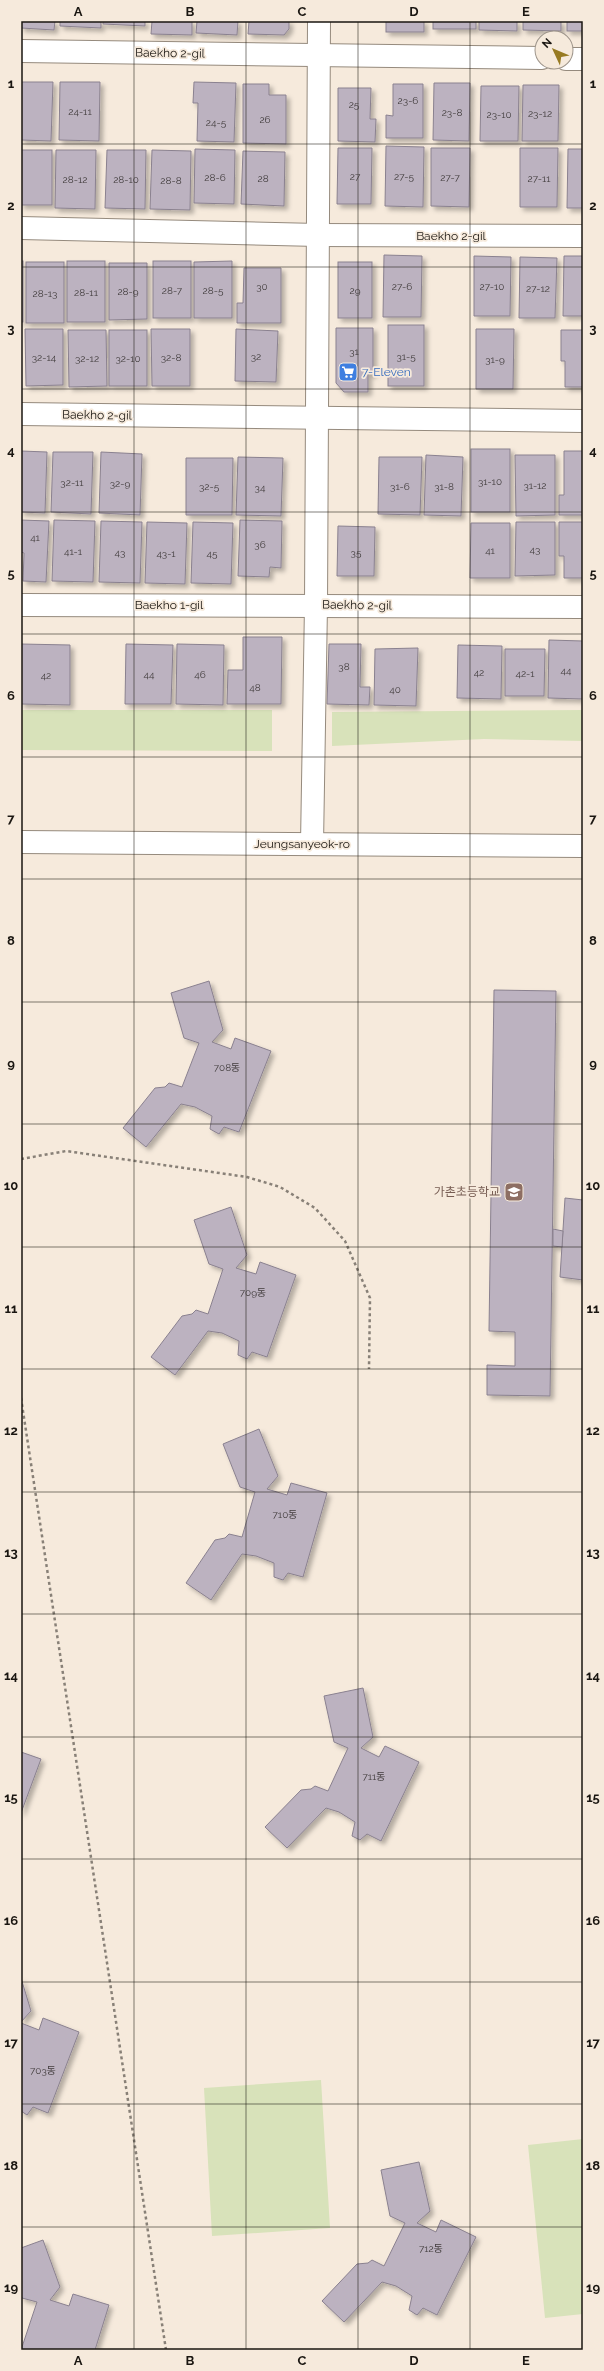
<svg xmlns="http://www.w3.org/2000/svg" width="604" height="2371" viewBox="0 0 604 2371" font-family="Raleway,'Noto Sans KR',sans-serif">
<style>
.green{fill:#d8e2ba}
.building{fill:#bcb2c0;stroke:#8a818f;filter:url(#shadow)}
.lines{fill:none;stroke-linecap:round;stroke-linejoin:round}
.street-casing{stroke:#958a7d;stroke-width:24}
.secondary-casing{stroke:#958a7d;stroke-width:24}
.path{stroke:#888077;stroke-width:2.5;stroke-dasharray:3 3;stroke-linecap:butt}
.street{stroke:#fff;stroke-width:22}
.secondary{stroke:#fff;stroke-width:22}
.grid{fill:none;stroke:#1a1611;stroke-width:1;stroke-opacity:0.55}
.labels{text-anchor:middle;stroke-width:3.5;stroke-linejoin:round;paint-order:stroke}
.number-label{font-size:10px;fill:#423d3d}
.street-label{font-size:12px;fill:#1a1611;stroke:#f6eadc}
.shop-label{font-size:12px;fill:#366cbe;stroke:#f6eadc;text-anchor:start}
.education-label{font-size:12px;fill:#785e54;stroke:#f6eadc;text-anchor:end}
.neatline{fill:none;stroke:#1a1611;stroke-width:1.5}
.grid-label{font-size:13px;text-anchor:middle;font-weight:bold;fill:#1a1611}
</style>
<defs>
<filter id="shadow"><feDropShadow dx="3.5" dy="3.5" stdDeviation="2" flood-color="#0004"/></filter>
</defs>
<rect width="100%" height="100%" fill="#f6eadc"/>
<!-- green -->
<g class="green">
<polygon points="21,710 272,710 272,751 21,750"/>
<polygon points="583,710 583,741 484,739 332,746 332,712"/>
<polygon points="321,2080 330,2228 212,2236 204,2088"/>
<polygon points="583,2139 583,2314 545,2318 528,2145"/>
</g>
<!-- building -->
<g class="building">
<polygon points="21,21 55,21 54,30 21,28"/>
<polygon points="60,21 101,21 101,28 60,26"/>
<polygon points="103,21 145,21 145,26 103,24"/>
<polygon points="152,21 192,21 192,35 151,34"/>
<polygon points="197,21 238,21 237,35 196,33"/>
<polygon points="249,21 289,21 289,29 284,35 248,34"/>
<rect x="386" y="21" width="38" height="11"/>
<rect x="433" y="21" width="43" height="8"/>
<polygon points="479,21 517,21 517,31 479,30"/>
<polygon points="523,21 561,21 561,31 523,30"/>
<rect x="567" y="21" width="16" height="10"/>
<polygon points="21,82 53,82 51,141 21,140"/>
<polygon points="60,82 100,82 99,141 59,140"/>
<polygon points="194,82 236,83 234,142 197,141 198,103 193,103"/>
<polygon points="434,83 470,83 469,141 433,140"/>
<polygon points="243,84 269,84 269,95 286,95 286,144 243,143"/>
<polygon points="393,84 423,84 423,138 386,138 386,115 393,116"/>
<polygon points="523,85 559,85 558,141 522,141"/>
<polygon points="481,86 519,86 518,141 480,141"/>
<polygon points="338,88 371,88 370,119 376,119 375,142 338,141"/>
<polygon points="386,146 424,147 423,207 385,206"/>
<polygon points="338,148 372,148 371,204 337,204"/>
<polygon points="431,148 470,148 469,207 431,206"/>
<polygon points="520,148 558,148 557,207 520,207"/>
<polygon points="195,149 235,150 234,204 194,203"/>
<polygon points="568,149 583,149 583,208 567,208"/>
<rect x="21" y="150" width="31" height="55"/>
<polygon points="56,150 96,150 95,209 55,208"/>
<polygon points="107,150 146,150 145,209 105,208"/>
<polygon points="152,150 191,151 190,210 150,209"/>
<polygon points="243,151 285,152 284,206 241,204"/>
<polygon points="384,255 422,256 421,317 383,317"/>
<polygon points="474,256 511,257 510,316 474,316"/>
<polygon points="564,256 583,256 583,316 563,316"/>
<polygon points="520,257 557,258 555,318 519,318"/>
<rect x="21" y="261" width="2" height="61"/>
<rect x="67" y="261" width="38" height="61"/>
<rect x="153" y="261" width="38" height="57"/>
<polygon points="232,261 232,318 194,318 194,262"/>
<rect x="26" y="262" width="38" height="61"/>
<rect x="338" y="262" width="34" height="56"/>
<polygon points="109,263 147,263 147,319 109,320"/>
<polygon points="244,268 281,268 281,323 237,323 237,303 243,303"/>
<rect x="388" y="325" width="36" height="61"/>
<polygon points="336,328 373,328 373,374 368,374 368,392 344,392 336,383"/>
<polygon points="25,329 63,329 63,385 26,386"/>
<polygon points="151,329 190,329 190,386 152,386"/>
<polygon points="236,329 278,331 276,382 235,381"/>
<polygon points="476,329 514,329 513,389 476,389"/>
<polygon points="68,330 106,330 107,386 69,387"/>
<rect x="109" y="330" width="38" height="56"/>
<polygon points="561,330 583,330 583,387 565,387 565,361 561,361"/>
<rect x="471" y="449" width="39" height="63"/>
<polygon points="21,451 47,452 45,513 21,512"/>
<polygon points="564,451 583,451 583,515 559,515 559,495 564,495"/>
<polygon points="53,452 93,452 91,514 51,512"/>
<polygon points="101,452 142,454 140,515 99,513"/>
<polygon points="426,455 463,457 461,516 424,515"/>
<polygon points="515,455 555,455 555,515 516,516"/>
<polygon points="238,457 283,458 281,516 236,515"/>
<polygon points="379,457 422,457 420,515 378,514"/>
<polygon points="186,458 233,458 232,515 186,515"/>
<polygon points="21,520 49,521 46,582 23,581 24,553 21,552"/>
<polygon points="54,520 95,521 93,582 52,581"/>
<polygon points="240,520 282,521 281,568 270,567 269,577 238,576"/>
<polygon points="101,521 142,522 140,583 99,582"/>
<polygon points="147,522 187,523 185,584 145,583"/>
<polygon points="193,522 233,523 231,584 191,583"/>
<polygon points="516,522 555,522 555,575 515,576"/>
<polygon points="559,522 583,522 583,578 564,578 564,556 559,556"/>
<polygon points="471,523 510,523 510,578 470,578"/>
<polygon points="338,526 375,527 374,576 337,576"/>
<polygon points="243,637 282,637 281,704 227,704 228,670 243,670"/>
<polygon points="549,640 583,641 583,699 548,698"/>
<polygon points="21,644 70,645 70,705 21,704"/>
<polygon points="126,644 173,645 171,704 125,704"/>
<polygon points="177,644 224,645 223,705 176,704"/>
<polygon points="329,644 361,644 360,687 370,687 369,705 327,704"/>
<polygon points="458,645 502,646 501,699 457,698"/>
<polygon points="418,648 416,706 374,705 375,649"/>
<polygon points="505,649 545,649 544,696 505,696"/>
<polygon points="209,981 223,1030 212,1042 231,1049 235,1038 271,1051 239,1132 224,1127 219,1134 210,1129 212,1116 195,1107 181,1104 146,1147 123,1128 155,1088 165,1087 169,1083 182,1087 199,1043 184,1038 171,993"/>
<polygon points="494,990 556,991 550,1396 487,1395 487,1365 515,1366 515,1332 489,1331"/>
<polygon points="565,1198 583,1200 583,1280 560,1277"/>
<polygon points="231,1207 247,1255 236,1268 256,1274 260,1262 296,1275 267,1357 252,1352 247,1359 238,1355 239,1341 222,1333 208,1331 175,1375 151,1357 182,1316 192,1314 196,1310 208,1314 223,1269 209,1264 194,1220"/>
<polygon points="553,1229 563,1231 562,1247 553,1246"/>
<polygon points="259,1429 278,1476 267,1489 287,1495 291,1483 327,1493 303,1577 288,1573 283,1580 274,1577 274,1563 256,1556 242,1554 211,1600 186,1583 215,1540 225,1538 229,1534 242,1537 255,1492 240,1487 223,1444"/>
<polygon points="363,1688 373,1737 361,1748 379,1757 385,1746 419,1762 381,1841 367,1834 360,1840 352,1836 355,1822 339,1812 326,1808 287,1848 265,1827 301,1790 311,1789 315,1786 328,1791 348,1748 334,1742 324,1696"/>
<polygon points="21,1752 41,1759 21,1813"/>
<polygon points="21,1978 31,2011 21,2022"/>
<polygon points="43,2018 79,2032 48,2113 33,2107 27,2115 21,2111 21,2023 39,2030"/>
<polygon points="419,2162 430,2211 417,2223 436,2232 441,2220 476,2237 437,2315 423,2308 417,2315 409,2310 412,2296 396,2286 382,2282 344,2322 322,2301 357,2264 368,2263 372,2260 384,2266 405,2223 390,2216 381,2170"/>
<polygon points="43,2240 60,2287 50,2300 69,2306 73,2294 109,2305 95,2350 21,2350 37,2302 22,2298 21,2295 21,2248"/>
</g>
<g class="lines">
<defs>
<g id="street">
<polyline points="21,51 542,58"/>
<polyline points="566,59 583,59"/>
<polyline points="21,228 318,235 583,236"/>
<polyline points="21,414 583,421"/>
<polyline points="21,605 583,607"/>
<polyline points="312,844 316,605 319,21"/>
</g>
<polyline id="secondary" points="21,842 583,846"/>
</defs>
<!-- street casing -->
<use href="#street" class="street-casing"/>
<!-- secondary casing -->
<use href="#secondary" class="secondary-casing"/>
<!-- path -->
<g class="path">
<polyline points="21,1159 66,1151 247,1177 280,1187 315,1208 345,1241 370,1298 369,1369"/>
<polyline points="21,1398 166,2350"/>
</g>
<!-- street -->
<use href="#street" class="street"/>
<!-- secondary -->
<use href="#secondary" class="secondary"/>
</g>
<!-- grid -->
<path class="grid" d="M134,21v2329M246,21v2329M358,21v2329M470,21v2329M21,144h562M21,267h562M21,389h562M21,512h562M21,634h562M21,757h562M21,879h562M21,1002h562M21,1124h562M21,1247h562M21,1369h562M21,1492h562M21,1614h562M21,1737h562M21,1859h562M21,1982h562M21,2104h562M21,2227h562"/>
<!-- icons -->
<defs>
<symbol id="supermarket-square" viewBox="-11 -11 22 22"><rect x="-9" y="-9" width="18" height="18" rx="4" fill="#3f7fe0" stroke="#f6eadc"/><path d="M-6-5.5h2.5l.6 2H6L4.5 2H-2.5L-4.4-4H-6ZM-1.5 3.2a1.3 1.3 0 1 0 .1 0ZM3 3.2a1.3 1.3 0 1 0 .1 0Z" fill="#fff"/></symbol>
<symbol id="school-square" viewBox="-11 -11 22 22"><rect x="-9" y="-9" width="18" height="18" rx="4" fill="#8d6e63" stroke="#f6eadc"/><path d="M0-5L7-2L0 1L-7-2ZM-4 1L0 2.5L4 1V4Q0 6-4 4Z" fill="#fff"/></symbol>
</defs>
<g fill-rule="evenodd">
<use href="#supermarket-square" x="337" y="361" width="22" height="22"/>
<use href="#school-square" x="503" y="1181" width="22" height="22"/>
</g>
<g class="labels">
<!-- number labels -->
<g class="number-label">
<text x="408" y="104">23-6</text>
<text x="354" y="108">25</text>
<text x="80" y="115">24-11</text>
<text x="452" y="116">23-8</text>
<text x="540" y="117">23-12</text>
<text x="499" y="118">23-10</text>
<text x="265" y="123">26</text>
<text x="216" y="126">24-5</text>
<text x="355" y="180">27</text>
<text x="404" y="180">27-5</text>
<text x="215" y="181">28-6</text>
<text x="450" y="181">27-7</text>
<text x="263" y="182">28</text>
<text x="539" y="182">27-11</text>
<text x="75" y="183">28-12</text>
<text x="126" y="183">28-10</text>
<text x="171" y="184">28-8</text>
<text x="262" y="290">30</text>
<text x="402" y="290">27-6</text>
<text x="492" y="290">27-10</text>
<text x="538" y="292">27-12</text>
<text x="172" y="294">28-7</text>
<text x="213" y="294">28-5</text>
<text x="355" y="294">29</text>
<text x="128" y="295">28-9</text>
<text x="86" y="296">28-11</text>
<text x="45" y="297">28-13</text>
<text x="354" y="355">31</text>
<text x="256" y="360">32</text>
<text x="406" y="360">31-5</text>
<text x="44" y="361">32-14</text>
<text x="171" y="361">32-8</text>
<text x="87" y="362">32-12</text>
<text x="128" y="362">32-10</text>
<text x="495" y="363">31-9</text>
<text x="490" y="485">31-10</text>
<text x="72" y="486">32-11</text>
<text x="120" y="487">32-9</text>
<text x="535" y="489">31-12</text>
<text x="209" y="490">32-5</text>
<text x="400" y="490">31-6</text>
<text x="444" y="490">31-8</text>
<text x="260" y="491">34</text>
<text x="35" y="541">41</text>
<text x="260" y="548">36</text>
<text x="535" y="553">43</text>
<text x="490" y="554">41</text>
<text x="73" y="555">41-1</text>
<text x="120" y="556">43</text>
<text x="356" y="556">35</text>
<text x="166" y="557">43-1</text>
<text x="212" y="557">45</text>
<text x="344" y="670">38</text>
<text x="566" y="674">44</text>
<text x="479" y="676">42</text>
<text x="525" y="677">42-1</text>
<text x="149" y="678">44</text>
<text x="200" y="678">46</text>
<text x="46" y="679">42</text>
<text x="255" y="691">48</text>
<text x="395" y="693">40</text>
<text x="227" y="1071">708동</text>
<text x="253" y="1296">709동</text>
<text x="285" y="1518">710동</text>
<text x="374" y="1780">711동</text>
<text x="43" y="2074">703동</text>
<text x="431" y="2252">712동</text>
</g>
<!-- street labels -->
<g class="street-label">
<text transform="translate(170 53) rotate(1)" y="4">Baekho 2-gil</text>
<text x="451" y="240">Baekho 2-gil</text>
<text transform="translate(97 415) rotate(1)" y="4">Baekho 2-gil</text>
<text x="169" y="609">Baekho 1-gil</text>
<text transform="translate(357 605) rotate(1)" y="4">Baekho 2-gil</text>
<text x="302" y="848">Jeungsanyeok-ro</text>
</g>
<!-- shop labels -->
<g class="shop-label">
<text x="362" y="376">7-Eleven</text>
</g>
<!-- education labels -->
<g class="education-label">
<text x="500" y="1196">가촌초등학교</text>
</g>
</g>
<!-- border -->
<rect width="604" height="2371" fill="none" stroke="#f6eadc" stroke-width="44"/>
<!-- north arrow -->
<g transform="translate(554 50) rotate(314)"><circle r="19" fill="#f6eadc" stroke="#9e958b"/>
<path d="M0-3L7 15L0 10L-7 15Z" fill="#977a22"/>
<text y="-6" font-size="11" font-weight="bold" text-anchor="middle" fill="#1a1611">N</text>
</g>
<rect x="22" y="22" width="560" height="2327" class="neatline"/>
<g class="grid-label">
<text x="78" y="16">A</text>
<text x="190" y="16">B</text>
<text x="302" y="16">C</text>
<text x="414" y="16">D</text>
<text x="526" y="16">E</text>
<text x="11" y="88">1</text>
<text x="593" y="88">1</text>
<text x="11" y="210">2</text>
<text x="593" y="210">2</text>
<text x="11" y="333">3</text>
<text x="593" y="333">3</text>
<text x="11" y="455">4</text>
<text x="593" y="455">4</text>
<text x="11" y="578">5</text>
<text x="593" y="578">5</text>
<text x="11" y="700">6</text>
<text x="593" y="700">6</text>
<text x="11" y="823">7</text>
<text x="593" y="823">7</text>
<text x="11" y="945">8</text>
<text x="593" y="945">8</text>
<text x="11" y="1068">9</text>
<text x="593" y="1068">9</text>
<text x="11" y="1190">10</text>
<text x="593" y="1190">10</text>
<text x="11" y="1313">11</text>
<text x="593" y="1313">11</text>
<text x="11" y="1435">12</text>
<text x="593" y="1435">12</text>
<text x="11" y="1557">13</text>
<text x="593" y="1557">13</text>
<text x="11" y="1680">14</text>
<text x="593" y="1680">14</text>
<text x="11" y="1802">15</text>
<text x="593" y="1802">15</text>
<text x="11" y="1925">16</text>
<text x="593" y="1925">16</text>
<text x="11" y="2047">17</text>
<text x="593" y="2047">17</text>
<text x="11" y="2170">18</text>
<text x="593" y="2170">18</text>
<text x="11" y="2292">19</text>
<text x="593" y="2292">19</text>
<text x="78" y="2365">A</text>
<text x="190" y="2365">B</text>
<text x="302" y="2365">C</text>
<text x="414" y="2365">D</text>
<text x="526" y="2365">E</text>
</g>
</svg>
